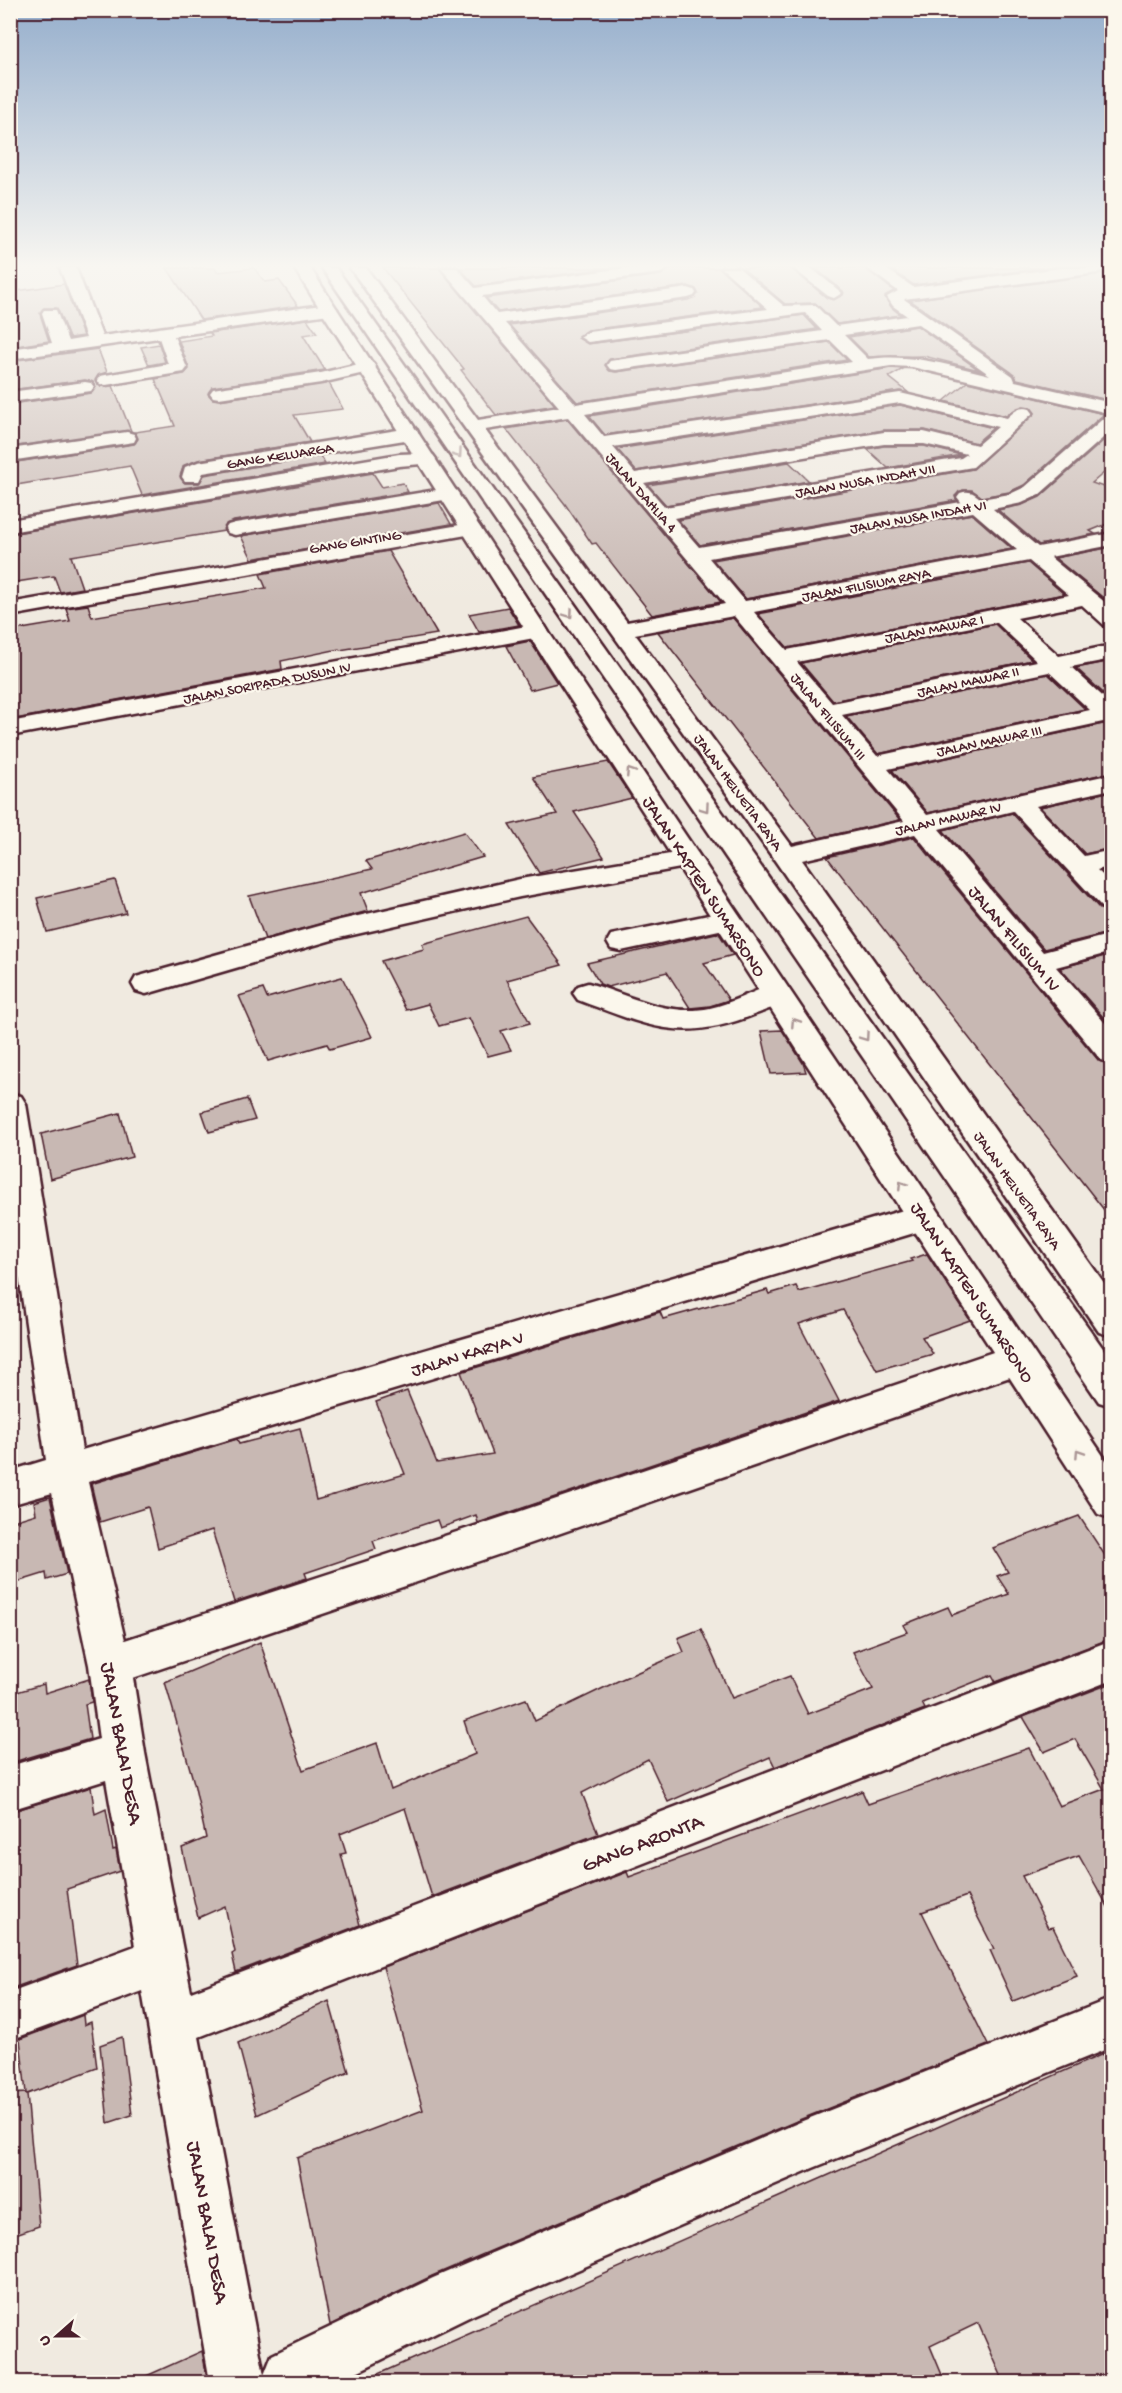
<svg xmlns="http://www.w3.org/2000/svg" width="1122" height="2393" viewBox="0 0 1122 2393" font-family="'Gochi Hand',sans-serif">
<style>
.building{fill:#c8b8b3;stroke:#4a1f2b;stroke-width:1.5}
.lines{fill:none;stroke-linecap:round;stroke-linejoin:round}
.minor-casing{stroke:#4a1f2b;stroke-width:5}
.highway-casing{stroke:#4a1f2b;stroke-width:5}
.minor{fill:#fbf7ec;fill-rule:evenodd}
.highway{fill:#fbf7ec;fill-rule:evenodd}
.oneway{stroke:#ab9695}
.labels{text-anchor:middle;stroke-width:4.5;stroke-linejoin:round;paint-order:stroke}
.far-street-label{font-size:15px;fill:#4a1f2b;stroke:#fbf7ec}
.street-label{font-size:18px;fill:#4a1f2b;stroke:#fbf7ec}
.near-street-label{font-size:21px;fill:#4a1f2b;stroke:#fbf7ec}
</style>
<rect width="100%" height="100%" fill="#f0eae0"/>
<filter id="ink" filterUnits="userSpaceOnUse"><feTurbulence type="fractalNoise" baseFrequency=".0167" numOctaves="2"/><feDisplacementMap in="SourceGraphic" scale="12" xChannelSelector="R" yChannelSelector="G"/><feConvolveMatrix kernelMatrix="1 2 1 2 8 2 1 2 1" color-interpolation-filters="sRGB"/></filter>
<g filter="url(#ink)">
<!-- building -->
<g class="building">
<polygon points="167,268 215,268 217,272 254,268 265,282 279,280 298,306 201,320"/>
<polygon points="383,268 439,268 555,405 496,415 461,370 464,369"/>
<polygon points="460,268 609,268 476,286"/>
<polygon points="671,268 720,268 763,307 588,330 578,338 588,344 804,315 817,329 610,359 605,365 610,371 616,372 829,342 847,360 577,402 509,325 688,300 698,294 696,289 688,286 498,312 486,298 661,275"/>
<polygon points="742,268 791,268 827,298 833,300 843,295 843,291 815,268 865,268 894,291 886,295 885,298 892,308 901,315 837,324 815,303 785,304"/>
<polygon points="889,268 1043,268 914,285"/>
<polygon points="1101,273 1112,279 1112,401 1017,379 1014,374 910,300"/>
<polygon points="64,284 83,336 69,338 57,308 44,308 40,314 49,341 10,347 10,292"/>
<polygon points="307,319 317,333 303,335 325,370 213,387 208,394 213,399 219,400 329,383 343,409 294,415 310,442 198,460 184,465 180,476 185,483 199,483 204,475 320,456 325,464 142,495 130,466 10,486 10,463 134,444 138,439 135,432 175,426 155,379 184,374 189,369 179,341 212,336 210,333"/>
<polygon points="917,326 979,370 924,356 869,357 849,337"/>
<polygon points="159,344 165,362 149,365 141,347"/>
<polygon points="98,349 107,372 98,375 95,381 100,386 113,386 131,431 10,447 10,404 91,393 96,387 93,382 85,380 10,390 10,361"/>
<polygon points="891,368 903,369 889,377 909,393 900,391 605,435 589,416"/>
<polygon points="967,382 1104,414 1024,485 1009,492 982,497 972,490 963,490 955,496 957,500 700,545 678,520 973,469 1035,413 1030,407 1023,406 1006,416 944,401"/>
<polygon points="900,405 993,428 976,443 925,430 884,430 636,471 617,449"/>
<polygon points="567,419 721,602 652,615 596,543 592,544 565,504 506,429"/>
<polygon points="1112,433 1112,466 1092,483 1112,490 1112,522 1090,531 1095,534 1039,545 998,510 1022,505 1040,497"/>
<polygon points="884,446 924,446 961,455 888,468 867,449"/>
<polygon points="789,462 809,481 666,505 648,485"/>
<polygon points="373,473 382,487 403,483 408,492 234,521 226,524 224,531 71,556 82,588 60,592 54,576 10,583 10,534"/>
<polygon points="439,503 451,524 252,559 241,536"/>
<polygon points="972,514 1012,549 746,599 713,560"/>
<polygon points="1112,547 1112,605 1055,558"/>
<polygon points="388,551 437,634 340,650 339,649 281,661 282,669 10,720 10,631 70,621 66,608 88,605 92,617 266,588 260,574"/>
<polygon points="1028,563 1064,594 788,648 758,614"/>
<polygon points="508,607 519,625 479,632 469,614"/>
<polygon points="733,618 900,820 819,838 658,632"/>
<polygon points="995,624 1032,660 833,701 801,663"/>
<polygon points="530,641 557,683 530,690 506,646"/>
<polygon points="1112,661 1112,701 1076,668"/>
<polygon points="1048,674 1085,709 878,754 846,716"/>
<polygon points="1103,724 1112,727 1112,772 928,813 892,770"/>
<polygon points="608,762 632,798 574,812 604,857 539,873 509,825 557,814 533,777"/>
<polygon points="1112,791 1112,848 1085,854 1040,807"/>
<polygon points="1012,813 1100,909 1112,912 1112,932 1044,949 943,830"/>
<polygon points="464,832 483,857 361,893 368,911 265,939 249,896 372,869 366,861"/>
<polygon points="914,837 1099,1061 1108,1064 1112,1067 1112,1220 827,857"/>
<polygon points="115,880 126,913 47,932 37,898"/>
<polygon points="526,916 562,965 507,980 530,1023 501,1031 511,1050 488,1056 469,1018 439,1026 428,1004 406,1010 381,961 424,949 422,944"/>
<polygon points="716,933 720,935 733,955 704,963 729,1000 710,1006 690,1008 667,972 608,987 600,984 587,963"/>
<polygon points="1112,954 1112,1027 1060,968"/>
<polygon points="342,977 372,1037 330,1049 327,1044 268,1061 239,996 263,989 267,998"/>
<polygon points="782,1030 803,1063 806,1072 771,1074 761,1031"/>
<polygon points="247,1099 255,1120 209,1132 202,1112"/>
<polygon points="120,1113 132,1157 50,1179 41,1134"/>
<polygon points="927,1254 970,1320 922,1337 933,1354 877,1370 843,1310 799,1324 839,1401 478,1523 476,1515 440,1528 437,1520 373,1541 376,1549 305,1573 307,1578 234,1602 212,1530 158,1548 148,1507 100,1522 91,1484 237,1439 239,1444 300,1428 316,1500 405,1474 376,1402 407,1391 437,1463 493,1454 461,1372 660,1312 663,1319 767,1290 769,1294 796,1286 799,1292 912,1261 910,1259"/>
<polygon points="50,1497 67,1574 47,1580 46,1573 17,1582 10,1522 36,1514 34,1502"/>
<polygon points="1079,1516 1112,1566 1112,1638 996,1682 992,1675 922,1703 925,1709 775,1767 770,1757 668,1802 648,1759 582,1793 598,1834 432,1897 405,1808 340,1834 346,1853 341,1854 360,1925 236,1972 232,1954 235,1952 225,1906 198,1918 182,1848 206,1838 194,1783 165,1682 260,1642 303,1770 377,1743 391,1790 475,1754 464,1721 526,1699 535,1721 622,1679 684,1652 678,1638 701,1629 732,1698 790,1676 808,1714 873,1689 853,1652 907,1632 903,1625 948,1607 952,1615 1009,1594 997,1576 1008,1572 993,1548"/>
<polygon points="89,1679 92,1702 85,1704 90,1739 10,1763 10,1694 44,1684 45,1693"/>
<polygon points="1112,1683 1112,1914 1079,1856 1022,1876 1048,1928 1053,1927 1077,1976 1013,2001 990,1950 994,1949 967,1896 922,1912 988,2045 799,2120 432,2276 330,2325 297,2158 423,2110 383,1967 627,1872 629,1877 862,1791 868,1804 1029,1748 1059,1806 1104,1789 1075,1739 1044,1752 1023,1717"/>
<polygon points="91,1787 95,1814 106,1809 113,1850 116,1849 120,1871 67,1889 77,1965 10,1989 10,1812"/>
<polygon points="329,2001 349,2072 257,2115 238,2043"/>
<polygon points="83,2015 84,2025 91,2022 97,2068 27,2094 39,2226 10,2236 10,2094 26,2093 20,2039"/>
<polygon points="122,2037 132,2115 108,2123 100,2045"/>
<polygon points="1112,2050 1112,2382 1004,2382 978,2323 930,2346 945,2382 360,2382"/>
<polygon points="202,2351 208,2382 133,2382"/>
</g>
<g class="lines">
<defs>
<g id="minor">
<polygon points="60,268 76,268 102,336 329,304 337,309 329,314 174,336 187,368 184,372 106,385 100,384 97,380 100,376 168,364 159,338 10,359 10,349 52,343 42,313 44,310 56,310 68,341 86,338"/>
<path d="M350,268h16l112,152 81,-13 -118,-139h16l18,20 151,-20h43l-8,5 -179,23 15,18 191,-26 6,2 2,3 -2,3 -6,2 -183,25 71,81 276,-42 -22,-22 -214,30 -6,-1 -3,-4 3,-4 6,-1 206,-29 -17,-18 -217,29 -8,-5 8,-5 180,-23 -46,-41h17l45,38 31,-1 21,21 71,-10 -14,-10 -6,-9 11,-6 -31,-23h18l28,19 148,-19h44l-8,5 -193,26 109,77 2,5 97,22v11l-200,-47 -21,-1 -306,48 19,23 296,-44 107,25c8,-7 13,-12 23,-9l3,4 -60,54 -299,51 25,29 262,-45 -4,-5 3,-4c10,-3 14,0 21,6l29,-5 15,-7 81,-71 6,-1v15l-73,65 -17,8 -29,6 45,38 74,-14v12l-62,12 62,51v18l-8,-1 -22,-20 -65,13 42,38 53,-11v14l-41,8 41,38v20l-9,-3 -215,47 39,46 185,-41v15l-76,17 48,50 28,-6v16l-15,4 15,14v26l-10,-3 -89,-96 -74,18 104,123 69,-18v18l-56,15 56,64v31l-11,-2 -186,-226 -113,26 310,434v42l-13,-4 -323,-470zM918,324l72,51c-41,-10 -80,-22 -122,-16l-24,-24zM900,403l98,24 -21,18 -53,-13h-40l-249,41 -22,-26zM568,417l157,187 -98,18 -142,-192zM884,444h40l43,10 -6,4 -296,49 -21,-24zM973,512l44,38 -272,51 -36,-43zM1029,561l40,34 -282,55 -33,-38zM734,616l170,205 -112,25 -157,-212zM996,622l41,39 -205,42 -35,-41zM1049,672l41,38 -213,46 -35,-41z"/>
<polygon points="793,268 811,268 842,293 834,298 828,296"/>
<polygon points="367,362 373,363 376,367 373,371 321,383 219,398 213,397 210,393 213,389 219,388 321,373"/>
<polygon points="85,382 91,383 94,387 91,391 10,402 10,392"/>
<polygon points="410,428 417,430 419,434 417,438 203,473 199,481 185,481 182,477 185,467 198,462"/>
<polygon points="127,432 134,434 136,438 134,442 10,461 10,449"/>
<polygon points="426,453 433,455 436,459 433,463 399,466 10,532 10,520 399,454"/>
<polygon points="449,488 456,490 459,494 456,498 235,535 228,533 225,529 228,525 235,523"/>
<polygon points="471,523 478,525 481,529 478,533 10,616 10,603"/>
<polygon points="537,624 545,626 548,631 545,636 10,736 10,722"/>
<polygon points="688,851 697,853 701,859 697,865 520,897 339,938 146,994 136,991 132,984 136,977 336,921 520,879"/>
<polygon points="728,911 738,914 742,920 738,926 621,951 611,949 607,942 611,935 621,933"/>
<path d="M588,983c41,12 79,34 122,25 23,-5 44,-18 66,-24l10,3 5,7c-7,11 -23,15 -35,20 -75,30 -108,12 -178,-14l-5,-7 5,-7z"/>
<polygon points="10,1093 21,1096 26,1104 82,1450 924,1204 936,1208 941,1217 936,1226 924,1230 88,1482 125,1640 509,1515 1017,1344 1030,1348 1035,1359 1030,1370 509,1551 133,1678 145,1753 191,1992 1112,1640 1112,1680 199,2037 264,2375 272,2355 433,2278 800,2122 1112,1998 1112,2047 813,2168 471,2316 336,2382 267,2382 264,2375 266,2382 210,2382 142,1991 10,2040 10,1992 135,1946 106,1780 10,1810 10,1766 99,1739 89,1665 52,1493 10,1505 10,1471 46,1460 10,1215"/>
</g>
<g id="highway">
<polygon points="294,268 310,268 548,631 1112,1469 1112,1519 1098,1514 526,631"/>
<polygon points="322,268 336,268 1112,1361 1112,1406 1099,1402"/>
</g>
</defs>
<!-- minor casing -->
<use href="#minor" class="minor-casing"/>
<!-- highway casing -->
<use href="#highway" class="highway-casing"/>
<!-- minor -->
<use href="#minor" class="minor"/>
<!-- highway -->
<use href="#highway" class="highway"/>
</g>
<!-- one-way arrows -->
<defs><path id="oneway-chevron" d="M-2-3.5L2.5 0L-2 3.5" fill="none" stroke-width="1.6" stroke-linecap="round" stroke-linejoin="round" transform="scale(1.5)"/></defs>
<g class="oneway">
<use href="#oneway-chevron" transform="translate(458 454) rotate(55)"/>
<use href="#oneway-chevron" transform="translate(569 614) rotate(55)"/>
<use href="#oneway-chevron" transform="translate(630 772) rotate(-123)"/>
<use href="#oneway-chevron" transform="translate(705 808) rotate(55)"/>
<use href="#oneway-chevron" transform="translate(795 1022) rotate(-123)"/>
<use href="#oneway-chevron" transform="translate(865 1037) rotate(55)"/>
<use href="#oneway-chevron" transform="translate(902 1185) rotate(-123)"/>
<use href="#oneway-chevron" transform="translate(1079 1453) rotate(-123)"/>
</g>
</g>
<!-- sky -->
<linearGradient id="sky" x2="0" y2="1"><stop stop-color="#95aecc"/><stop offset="0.44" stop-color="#f8f6f1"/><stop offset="1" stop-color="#f8f6f1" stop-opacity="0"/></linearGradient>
<rect width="1122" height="603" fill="url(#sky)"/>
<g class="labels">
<!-- far-street labels -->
<g class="far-street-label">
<text transform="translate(280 455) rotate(-9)" y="5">GANG KELUARGA</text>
<text transform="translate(865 480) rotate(-10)" y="5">JALAN NUSA INDAH VII</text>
<text transform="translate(642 492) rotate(49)" y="5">JALAN DAHLIA 4</text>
<text transform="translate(918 516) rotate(-10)" y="5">JALAN NUSA INDAH VI</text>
<text transform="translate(355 541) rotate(-9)" y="5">GANG GINTING</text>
<text transform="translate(866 584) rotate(-11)" y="5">JALAN FILISIUM RAYA</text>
<text transform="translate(934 628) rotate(-11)" y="5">JALAN MAWAR I</text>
<text transform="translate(968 681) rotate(-12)" y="5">JALAN MAWAR II</text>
<text transform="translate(267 682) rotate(-11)" y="5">JALAN SORIPADA DUSUN IV</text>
<text transform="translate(829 716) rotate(50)" y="5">JALAN FILISIUM III</text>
<text transform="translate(989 740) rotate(-12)" y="5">JALAN MAWAR III</text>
<text transform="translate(739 792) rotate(54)" y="5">JALAN HELVETIA RAYA</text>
<text transform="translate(948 818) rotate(-13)" y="5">JALAN MAWAR IV</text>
<text transform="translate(1018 1190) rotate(55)" y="5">JALAN HELVETIA RAYA</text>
</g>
<!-- street labels -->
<g class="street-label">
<text transform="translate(705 886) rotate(57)" y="6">JALAN KAPTEN SUMARSONO</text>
<text transform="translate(1015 938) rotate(50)" y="6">JALAN FILISIUM IV</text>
<text transform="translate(973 1292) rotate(57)" y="6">JALAN KAPTEN SUMARSONO</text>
<text transform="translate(467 1353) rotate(-17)" y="6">JALAN KARYA V</text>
</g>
<!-- near-street labels -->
<g class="near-street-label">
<text transform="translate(123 1743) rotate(80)" y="7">JALAN BALAI DESA</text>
<text transform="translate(642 1842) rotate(-21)" y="7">GANG ARONTA</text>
<text transform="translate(209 2222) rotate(80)" y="7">JALAN BALAI DESA</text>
</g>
</g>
<!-- margin -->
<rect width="1122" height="2393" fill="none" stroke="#fbf7ec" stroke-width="36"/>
<rect x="18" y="18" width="1086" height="2357" fill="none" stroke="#4a1f2b" stroke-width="2" filter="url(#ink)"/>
<!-- north arrow -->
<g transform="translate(57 2336) rotate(249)" stroke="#fbf7ec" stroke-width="4.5" paint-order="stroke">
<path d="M0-4.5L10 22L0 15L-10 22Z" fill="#4a1f2b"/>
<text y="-9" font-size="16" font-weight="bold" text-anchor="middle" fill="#4a1f2b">U</text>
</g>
</svg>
